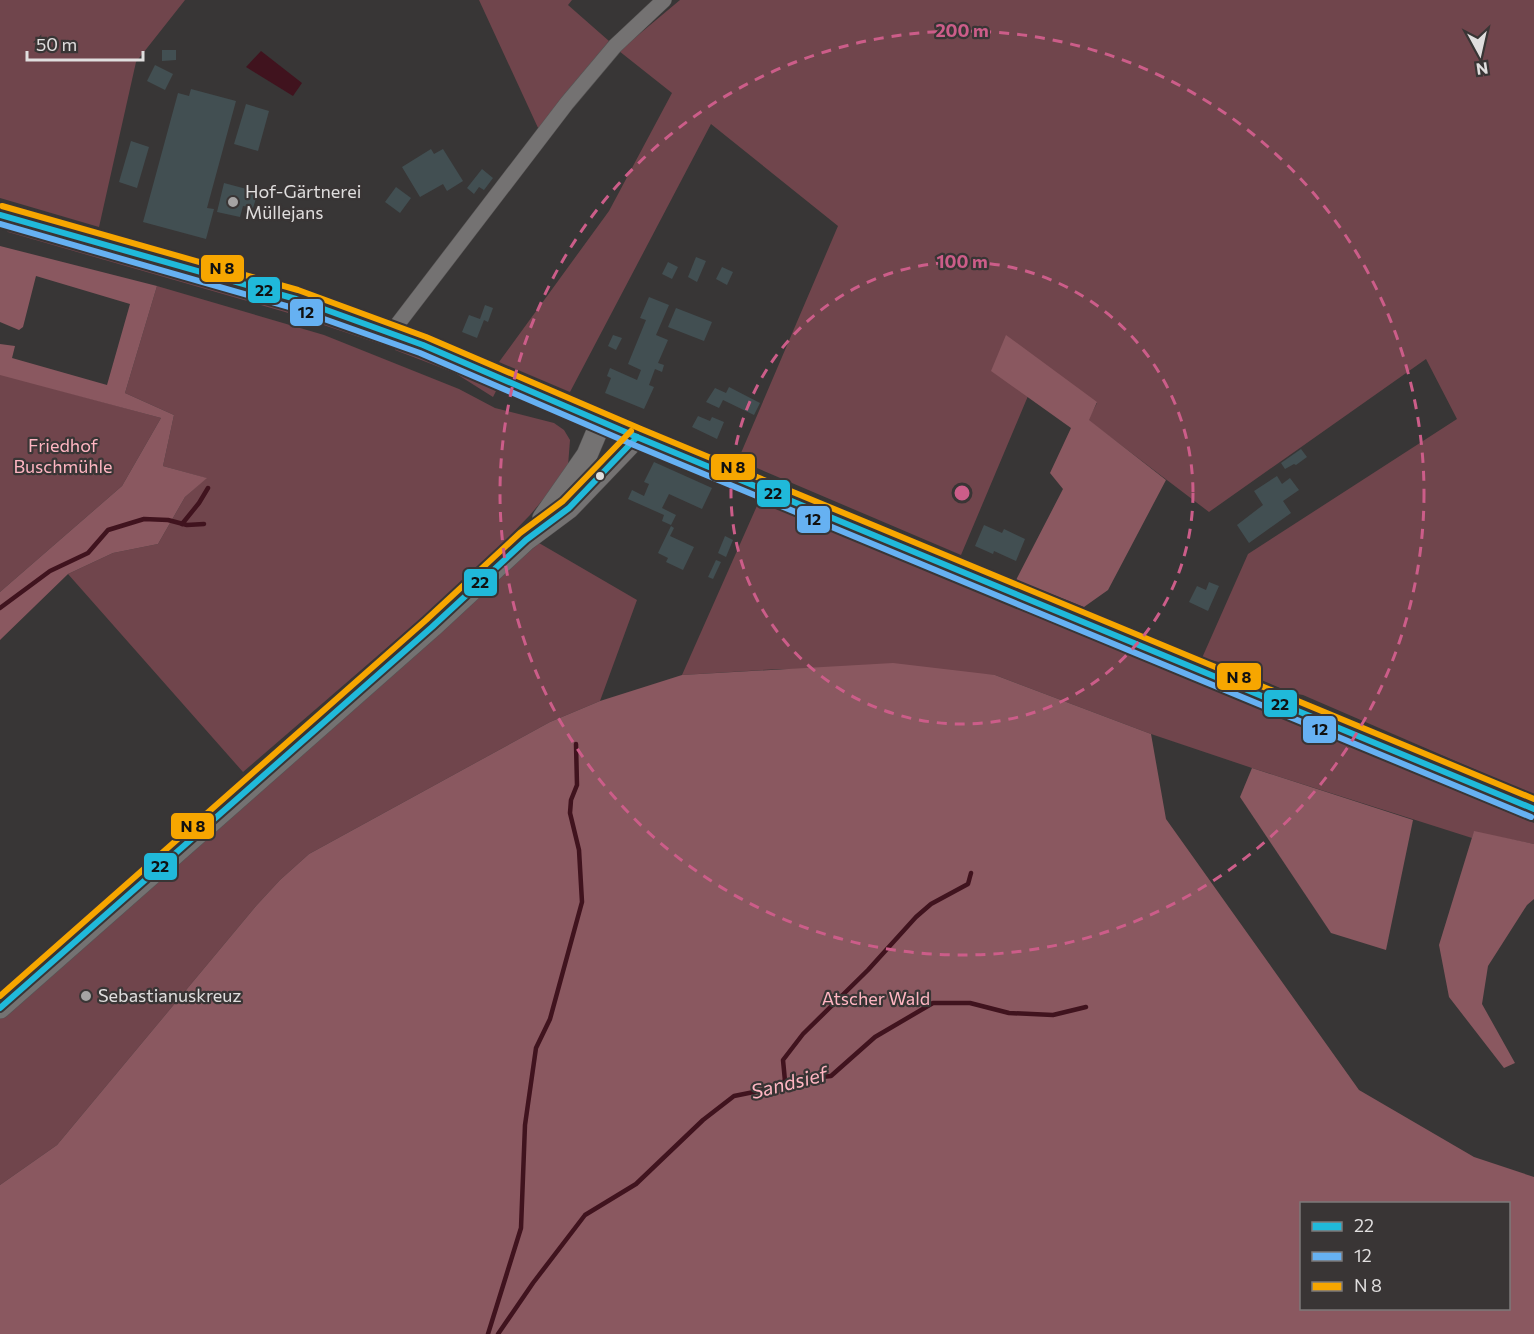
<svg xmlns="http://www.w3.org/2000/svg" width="1534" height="1334" viewBox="0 0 1534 1334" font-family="Commissioner,sans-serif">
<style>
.green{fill:#70454c}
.forest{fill:#8a5860;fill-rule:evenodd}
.water{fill:#40131e}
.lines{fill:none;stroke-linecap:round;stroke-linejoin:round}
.stream{stroke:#40131e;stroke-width:4.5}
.building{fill:#424f52}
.street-casing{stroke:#565454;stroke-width:16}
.secondary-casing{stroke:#565454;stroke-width:22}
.street{stroke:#747272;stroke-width:15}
.secondary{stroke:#747272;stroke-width:21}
.bus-1-casing{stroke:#393535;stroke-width:10}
.bus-2-casing{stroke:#393535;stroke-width:10}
.bus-3-casing{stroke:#393535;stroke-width:10}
.bus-1{stroke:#20b9da;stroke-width:6}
.bus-2{stroke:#66b1f2;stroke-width:6}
.bus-3{stroke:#f7a600;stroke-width:6}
.ring{fill:none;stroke:#cc5d89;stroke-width:3;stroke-dasharray:10 8}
.poi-dot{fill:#a5a3a3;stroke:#393535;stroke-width:2}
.bus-dot{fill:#e0dede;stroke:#393535;stroke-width:2}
.labels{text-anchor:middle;stroke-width:4.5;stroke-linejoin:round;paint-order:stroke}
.poi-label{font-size:18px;fill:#e0dede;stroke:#393535;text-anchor:start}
.park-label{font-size:18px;fill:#ffb6c2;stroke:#393535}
.water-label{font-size:20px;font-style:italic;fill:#ffb6c2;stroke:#393535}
.centre{fill:#cc5d89;stroke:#393535;stroke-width:3}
.ring-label{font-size:18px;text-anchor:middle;font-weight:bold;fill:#cc5d89;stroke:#393535;stroke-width:4.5;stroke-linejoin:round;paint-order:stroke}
.line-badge{stroke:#393535;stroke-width:2}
.pale-badge-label{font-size:16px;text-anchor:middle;font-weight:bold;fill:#111}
</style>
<rect width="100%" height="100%" fill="#383636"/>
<!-- green -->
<g class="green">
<polygon points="0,0 185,0 136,62 99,227 0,198"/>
<polygon points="479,0 572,0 568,5 609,41 539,130"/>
<polygon points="680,0 1534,0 1534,795 1303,695 1292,693 1219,662 1202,658 1248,554 1457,419 1426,359 1209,512 1088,420 1097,403 992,371 1028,396 961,555 738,460 838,226 711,124 570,392 499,362 609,211 672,93 619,51"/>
<polygon points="7,231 38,235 285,306 385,341 383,345 285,312 8,232"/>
<polygon points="157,286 324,335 459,389 495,408 554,423 564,430 570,440 568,466 562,477 530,515 496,550 448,595 243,772 68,574 113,553 158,544 185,497 206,478 163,466 174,415 125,393"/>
<polygon points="396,345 460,370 496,391 493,397 455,373 395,350"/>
<polygon points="0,374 161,418 122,486 0,592"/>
<polygon points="760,499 1534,823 1534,844 1474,832 1472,838 1252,768 1151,734 995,675 780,669 682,675"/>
<polygon points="539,543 637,600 600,701 550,722 309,854 280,880 256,906 57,1145 0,1185 0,1018"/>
</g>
<!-- forest -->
<g class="forest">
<polygon points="0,246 157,286 125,393 174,415 163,466 207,478 185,497 158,544 113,553 68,574 0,640 0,592 122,486 161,418 0,375 0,344 15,346 12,358 107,385 130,304 36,276 23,327 19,330 0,322"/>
<polygon points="1006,335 1097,402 1089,420 1166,480 1108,590 1084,607 1016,580 1063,489 1050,473 1071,428 991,371"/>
<path d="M893,663l102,12 156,59 15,85 193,271 115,67 60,20v157h-1534v-149l57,-40 199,-239 24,-26 29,-26 241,-132 50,-21 82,-26zM1302,1204h206v104h-206z"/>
<polygon points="1252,768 1413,820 1386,950 1331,933 1240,797"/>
<polygon points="1474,831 1534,844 1534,899 1527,905 1488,966 1482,1004 1515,1063 1504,1068 1449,997 1439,945"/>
</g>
<!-- water -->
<polygon class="water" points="261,51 302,83 293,96 246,67"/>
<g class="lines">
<!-- stream -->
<g class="stream">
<polyline points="182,524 199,503 208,488"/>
<polyline points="0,608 50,571 88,553 108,530 144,519 168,520 187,525 204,524"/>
<polyline points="785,1081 783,1060 803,1034 868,970 916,917 931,904 968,884 971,873"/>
<polyline points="488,1334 521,1228 525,1125 536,1048 550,1019 582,902 579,850 570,813 571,800 577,785 576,744"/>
<polyline points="498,1334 533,1283 585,1215 636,1184 703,1120 734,1096 764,1090 785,1081 831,1076 875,1037 933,1003 970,1003 1009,1013 1053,1015 1086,1007"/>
</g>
</g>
<!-- building -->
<g class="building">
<polygon points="162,50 176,50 176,60 162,61"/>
<polygon points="155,65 173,74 165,90 147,81"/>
<polygon points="191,89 236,101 207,208 214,209 206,239 143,222 178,93 189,96"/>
<polygon points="246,104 269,111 258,151 234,144"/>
<polygon points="131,141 149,147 137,188 119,182"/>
<polygon points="431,149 434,154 443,149 463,181 447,191 443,184 420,197 402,167"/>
<polygon points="482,169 493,178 484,190 479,187 474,194 467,188"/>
<polygon points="224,183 258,192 253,208 243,206 240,217 217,212"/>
<polygon points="396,187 411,198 400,213 385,202"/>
<polygon points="696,257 706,261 697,282 688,277"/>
<polygon points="668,262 678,267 672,279 662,274"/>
<polygon points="722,267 733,272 727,285 716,279"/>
<polygon points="649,297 669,305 656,335 668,340 658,363 664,365 662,372 655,369 649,385 654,387 644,409 605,393 611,378 607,376 610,368 637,380 641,370 628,364 646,320 640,318"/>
<polygon points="485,305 493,308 488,322 484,320 477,338 462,332 469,315 480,319"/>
<polygon points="676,308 712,322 704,341 668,327"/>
<polygon points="613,335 622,338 616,350 608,346"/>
<polygon points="729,387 760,403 754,415 723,400 719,408 706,402 715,388 726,393"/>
<polygon points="698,416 710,421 712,417 724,422 717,439 692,427"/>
<polygon points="1301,449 1307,457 1296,465 1294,464 1285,469 1281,463"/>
<polygon points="654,462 712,488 702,509 669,494 662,508 676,515 671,525 662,521 664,515 628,499 632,490 644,496 649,484 644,482"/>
<polygon points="1277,476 1282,484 1290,478 1299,490 1283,501 1291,513 1249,543 1237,525 1263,505 1254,491"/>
<polygon points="984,525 1002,533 1004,529 1025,539 1016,561 994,551 993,554 975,546"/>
<polygon points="671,526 674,528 670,536 694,547 683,570 666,562 668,558 658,553"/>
<polygon points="725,536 733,540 726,557 718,553"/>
<polygon points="716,560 721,562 713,579 708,577"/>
<polygon points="1209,582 1219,586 1208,611 1189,602 1197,586 1206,590"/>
</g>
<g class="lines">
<defs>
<polyline id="street" points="393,334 397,325 567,103 615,46 664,0"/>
<g id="secondary">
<polyline points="0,215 296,299 423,345 637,437 1534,809"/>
<polyline points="543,518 587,455 601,422"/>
<polyline points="0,1008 432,627 526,540 569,508 637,437"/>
</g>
</defs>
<!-- street casing -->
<use href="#street" class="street-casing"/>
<!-- secondary casing -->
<use href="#secondary" class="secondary-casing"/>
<!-- street -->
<use href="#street" class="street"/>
<!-- secondary -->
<use href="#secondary" class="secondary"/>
<defs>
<g id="bus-1">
<polyline points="0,215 296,299 423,345 637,437 1534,809"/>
<polyline points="0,1008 432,627 526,540 569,508 637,437"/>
</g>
<polyline id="bus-2" points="0,224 293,308 420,353 634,445 1531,817"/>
<g id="bus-3">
<polyline points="2,206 298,290 426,337 641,429 1534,799"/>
<polyline points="0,996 426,620 520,533 563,501 631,431"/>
</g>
</defs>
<!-- bus-1 casing -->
<use href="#bus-1" class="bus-1-casing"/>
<!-- bus-2 casing -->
<use href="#bus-2" class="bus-2-casing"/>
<!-- bus-3 casing -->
<use href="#bus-3" class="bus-3-casing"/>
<!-- bus-1 -->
<use href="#bus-1" class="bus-1"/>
<!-- bus-2 -->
<use href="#bus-2" class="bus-2"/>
<!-- bus-3 -->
<use href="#bus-3" class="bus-3"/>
</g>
<!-- distance rings -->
<g class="ring">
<circle cx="962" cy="493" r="231"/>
<circle cx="962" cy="493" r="462"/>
</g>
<!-- markers -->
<g class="poi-dot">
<circle cx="233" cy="202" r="6"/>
<circle cx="86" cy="996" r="6"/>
</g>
<circle class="bus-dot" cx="600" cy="476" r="5"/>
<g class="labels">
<!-- poi labels -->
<g class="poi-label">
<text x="245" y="198">Hof-Gärtnerei<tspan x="245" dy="21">Müllejans</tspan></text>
<text x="98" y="1002">Sebastianuskreuz</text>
</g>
<!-- park labels -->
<g class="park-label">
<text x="63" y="452">Friedhof<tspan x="63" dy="21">Buschmühle</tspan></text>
<text x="876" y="1005">Atscher Wald</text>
</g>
<!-- water labels -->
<g class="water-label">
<text transform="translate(789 1083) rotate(-14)" y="7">Sandsief</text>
</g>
</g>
<circle cx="962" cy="493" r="9" class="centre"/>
<g class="ring-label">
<text x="962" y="37">200 m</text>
<text x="962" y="268">100 m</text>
</g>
<g class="line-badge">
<rect x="200" y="254" width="45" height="29" rx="6" fill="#f7a600"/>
<rect x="247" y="276" width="34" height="28" rx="6" fill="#20b9da"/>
<rect x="289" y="298" width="35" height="29" rx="6" fill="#66b1f2"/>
<rect x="710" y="453" width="46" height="28" rx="6" fill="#f7a600"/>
<rect x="756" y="479" width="35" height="29" rx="6" fill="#20b9da"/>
<rect x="796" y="505" width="35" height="29" rx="6" fill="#66b1f2"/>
<rect x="463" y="568" width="35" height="29" rx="6" fill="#20b9da"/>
<rect x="1216" y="662" width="46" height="29" rx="6" fill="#f7a600"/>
<rect x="1263" y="689" width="35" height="29" rx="6" fill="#20b9da"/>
<rect x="1302" y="715" width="35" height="29" rx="6" fill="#66b1f2"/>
<rect x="170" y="812" width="45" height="28" rx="6" fill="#f7a600"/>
<rect x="143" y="852" width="35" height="29" rx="6" fill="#20b9da"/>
</g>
<g class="pale-badge-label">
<text x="222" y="274">N 8</text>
<text x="264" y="296">22</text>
<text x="306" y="318">12</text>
<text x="733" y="473">N 8</text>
<text x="773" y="499">22</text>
<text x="813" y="525">12</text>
<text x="480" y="588">22</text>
<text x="1239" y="683">N 8</text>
<text x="1280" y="710">22</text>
<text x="1320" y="735">12</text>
<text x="193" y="832">N 8</text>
<text x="160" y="872">22</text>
</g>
<!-- legend -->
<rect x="1300" y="1202" width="210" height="108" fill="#393535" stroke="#7c7979" stroke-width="1.5"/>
<rect x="1312" y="1222" width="30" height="9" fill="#20b9da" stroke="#7c7979" stroke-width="1.5"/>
<text x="1354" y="1232" font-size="18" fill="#e0dede">22</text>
<rect x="1312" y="1252" width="30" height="9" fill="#66b1f2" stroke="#7c7979" stroke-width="1.5"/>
<text x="1354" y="1262" font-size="18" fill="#e0dede">12</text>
<rect x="1312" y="1282" width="30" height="9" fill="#f7a600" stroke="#7c7979" stroke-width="1.5"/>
<text x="1354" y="1292" font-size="18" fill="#e0dede">N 8</text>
<!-- north arrow -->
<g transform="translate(1480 54) rotate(172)" stroke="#393535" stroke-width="4.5" paint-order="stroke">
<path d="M0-4.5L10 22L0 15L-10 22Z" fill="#e0dede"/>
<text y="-9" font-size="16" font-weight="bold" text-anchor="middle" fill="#e0dede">N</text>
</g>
<!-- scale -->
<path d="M27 51v9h116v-9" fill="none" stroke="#e0dede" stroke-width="3"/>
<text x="36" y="51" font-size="18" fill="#e0dede" stroke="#393535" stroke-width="4.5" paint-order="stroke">50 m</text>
</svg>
